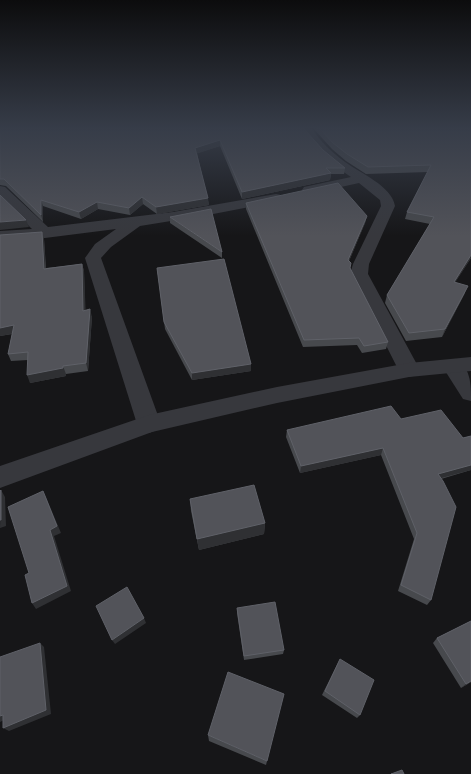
<svg xmlns="http://www.w3.org/2000/svg" width="471" height="774" viewBox="0 0 471 774" font-family="Commissioner,sans-serif">
<style>
.lines{fill:none;stroke-linecap:round;stroke-linejoin:round}
.minor{fill:#37383d;fill-rule:evenodd}
.tertiary{fill:#37383d;fill-rule:evenodd}
.wall{fill:#47494d}
.shaded-wall{fill:#2f3033}
.building{fill:#525359;stroke:#5f6168}
</style>
<rect width="100%" height="100%" fill="#161618"/>
<g class="lines">
<!-- minor -->
<g class="minor">
<path d="M302,128h10c8,14 20,24 33,34 15,11 47,24 50,44l-26,58 -1,10 52,96 -3,5 -8,2 -8,-2 -51,-101 3,-10 28,-58 -1,-6 -21,-17 -50,11 -5,-1 -2,-3 2,-3 47,-10c-19,-13 -40,-28 -49,-49z"/>
<polygon points="0,186 5,187 48,227 173,212 276,194 281,195 283,198 281,201 208,215 140,226 111,247 101,258 161,424 157,430 149,433 141,430 137,424 85,258 95,244 116,229 45,238 0,241 0,231 32,229 0,198"/>
<path d="M453,359c18,6 18,25 18,42l-8,-2 -21,-33 4,-5z"/>
</g>
<!-- tertiary -->
<polygon class="tertiary" points="471,357 471,371 409,377 277,403 152,432 0,488 0,466 149,415 277,387 409,363"/>
</g>
<!-- wall -->
<g class="wall">
<polygon points="0,128 305,130 323,150 345,168 344,174 331,174 330,180 242,199 220,146 197,153 209,205 157,214 143,204 130,215 98,209 81,219 43,206 43,222 6,186 0,185"/>
<polygon points="313,128 471,128 471,258 455,282 465,293 442,337 406,341 385,303 387,295 430,224 405,219 407,212 428,172 366,174 346,161 332,149"/>
<polygon points="246,203 367,216 365,223 349,261 350,268 388,342 386,349 362,353 357,345 303,347 246,209"/>
<polygon points="170,217 222,252 222,258 170,223"/>
<polygon points="42,232 44,239 46,268 82,264 84,271 85,310 92,317 88,371 66,374 66,376 30,383 28,360 11,361 8,354 12,334 0,336 0,235"/>
<polygon points="157,268 251,371 192,380 165,329"/>
<polygon points="401,419 463,438 471,436 471,470 441,479 431,600 427,605 398,591 414,539 381,455 300,473 286,437 287,430"/>
<polygon points="190,499 265,523 264,534 199,550 191,511"/>
<polygon points="237,608 284,650 283,654 244,660 237,613"/>
<polygon points="471,621 471,682 461,688 433,643 437,638"/>
<polygon points="340,659 360,715 357,718 322,695"/>
<polygon points="208,735 267,761 266,765 209,741"/>
</g>
<!-- shaded-wall -->
<g class="shaded-wall">
<polygon points="220,140 220,146 196,154 195,148"/>
<polygon points="331,173 330,180 242,199 242,192"/>
<polygon points="142,197 143,204 130,215 129,208"/>
<polygon points="208,198 209,205 157,214 156,207"/>
<polygon points="41,200 43,206 43,222 41,215"/>
<polygon points="97,202 98,209 81,219 79,212"/>
<polygon points="367,216 365,223 347,266 348,260"/>
<polygon points="26,220 29,227 0,230 0,222"/>
<polygon points="42,232 44,239 46,276 44,269"/>
<polygon points="471,255 471,258 451,289 454,282"/>
<polygon points="82,264 84,271 86,319 83,311"/>
<polygon points="468,286 465,293 442,337 445,329"/>
<polygon points="90,309 92,317 88,371 86,363"/>
<polygon points="14,325 17,333 0,336 0,328"/>
<polygon points="251,364 251,371 192,380 192,373"/>
<polygon points="63,366 66,374 66,376 30,383 27,375"/>
<polygon points="383,448 381,455 300,473 301,466"/>
<polygon points="471,465 471,470 434,480 438,474"/>
<polygon points="1,490 5,497 6,526 0,528"/>
<polygon points="43,491 46,497 61,533 54,536 71,591 36,609 32,603"/>
<polygon points="265,523 264,534 199,550 197,539"/>
<polygon points="144,618 146,623 115,644 112,640"/>
<polygon points="40,643 44,647 51,714 9,731 3,728"/>
<polygon points="471,681 471,682 461,688 466,684"/>
<polygon points="3,715 8,718 0,722 0,716"/>
</g>
<!-- building -->
<g class="building">
<polygon points="0,128 304,128 305,130 323,150 345,168 326,168 331,173 242,192 220,140 195,148 208,198 156,207 142,197 129,208 97,202 79,212 41,200 41,215 4,179 0,179"/>
<polygon points="319,128 471,128 471,255 454,282 468,286 445,329 409,333 387,295 434,217 407,212 431,165 368,167 347,154 333,143"/>
<polygon points="338,183 367,216 348,260 351,263 350,268 388,342 364,346 359,338 304,340 246,203"/>
<polygon points="0,195 26,220 0,222"/>
<polygon points="211,209 222,252 170,217"/>
<polygon points="42,232 44,269 82,264 83,311 90,309 86,363 63,366 63,368 27,375 28,352 8,354 14,325 0,328 0,235"/>
<polygon points="224,259 251,364 192,373 164,322 157,268"/>
<polygon points="391,406 401,419 441,410 463,438 471,436 471,465 438,474 443,481 456,507 431,600 401,585 417,533 383,448 301,466 287,430"/>
<polygon points="254,485 265,523 197,539 190,499"/>
<polygon points="1,490 1,520 0,520 0,491"/>
<polygon points="43,491 57,526 50,530 67,586 32,603 25,575 29,573 8,507"/>
<polygon points="127,587 144,618 112,640 96,606"/>
<polygon points="275,602 284,650 244,656 237,608"/>
<polygon points="471,621 471,681 466,684 437,638"/>
<polygon points="40,643 46,710 3,728 3,715 0,716 0,657"/>
<polygon points="340,659 374,680 360,715 325,691"/>
<polygon points="228,672 284,694 267,761 208,735"/>
<polygon points="402,770 404,774 391,774"/>
</g>
<!-- sky -->
<linearGradient id="sky" x2="0" y2="1"><stop stop-color="#0c0c0d"/><stop offset="0.54" stop-color="#363c48"/><stop offset="1" stop-color="#363c48" stop-opacity="0"/></linearGradient>
<rect width="471" height="236" fill="url(#sky)"/>
</svg>
